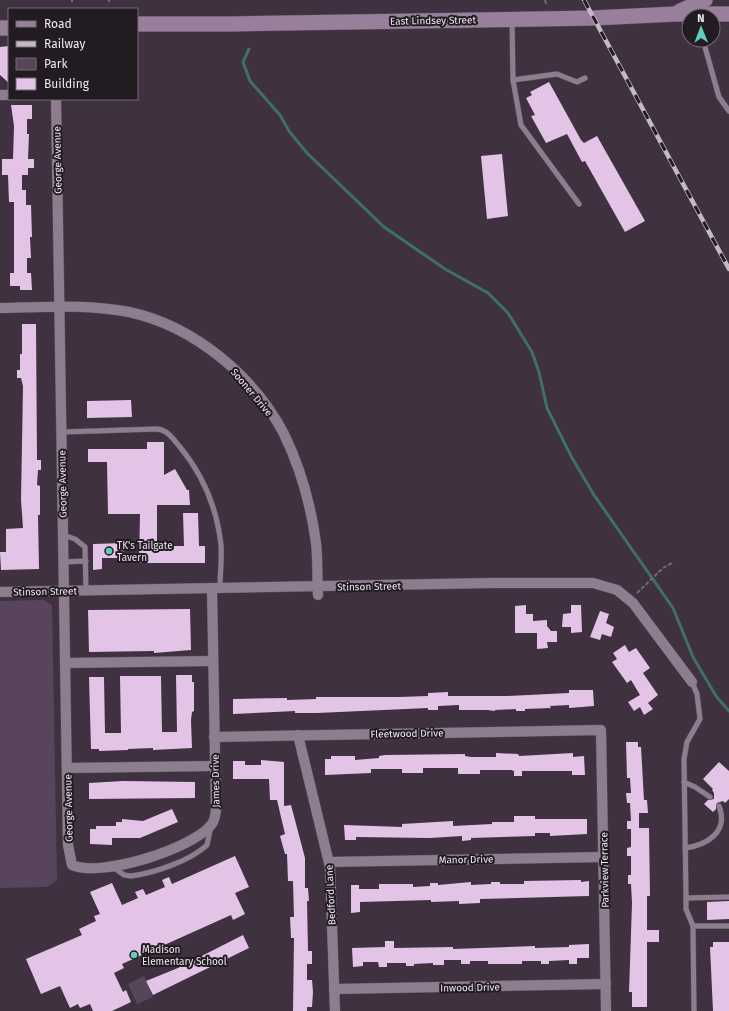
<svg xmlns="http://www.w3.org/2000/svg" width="729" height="1011" viewBox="0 0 729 1011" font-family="'Fira Sans',sans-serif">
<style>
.green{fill:#58455b}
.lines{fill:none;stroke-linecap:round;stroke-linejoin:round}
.stream{stroke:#3d7167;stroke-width:3}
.building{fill:#e3c4e7}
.lane-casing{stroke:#5a4e5b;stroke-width:6}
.street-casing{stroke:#5a4e5b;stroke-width:11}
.secondary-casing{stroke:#5a4e5b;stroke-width:16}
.path{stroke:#756976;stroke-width:2;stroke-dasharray:4 2;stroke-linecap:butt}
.lane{stroke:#8d7d8f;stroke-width:5}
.street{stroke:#8d7d8f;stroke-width:10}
.secondary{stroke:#987f9b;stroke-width:15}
.rail-casing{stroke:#c4bac5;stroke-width:4.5}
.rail{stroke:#221b22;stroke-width:3;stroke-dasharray:9;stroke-linecap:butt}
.poi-dot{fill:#5cceba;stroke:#221b22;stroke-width:1.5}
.labels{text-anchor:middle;stroke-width:4;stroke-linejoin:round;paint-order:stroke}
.street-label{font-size:10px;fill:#efe6f0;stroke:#221b22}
.poi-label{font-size:10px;fill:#efe6f0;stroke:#221b22;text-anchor:start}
</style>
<rect width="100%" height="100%" fill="#3f3140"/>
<!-- green -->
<g class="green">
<polygon points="44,600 52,605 57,880 47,887 0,888 0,601"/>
<polygon points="144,976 153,997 137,1004 128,984"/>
</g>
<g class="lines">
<!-- stream -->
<polyline class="stream" points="249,49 243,62 250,81 280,115 289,131 307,153 384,227 445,269 488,293 508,313 532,352 539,372 547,408 571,456 594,495 673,608 693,657 716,696 729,711"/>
</g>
<!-- building -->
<g class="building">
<polygon points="9,46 9,83 0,75 0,47"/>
<polygon points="549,82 581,140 584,143 597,136 645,221 625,232 585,161 582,162 567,134 546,143 531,116 535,115 526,98 532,95 530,92"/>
<polygon points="11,105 32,105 32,119 27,119 27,134 29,134 28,159 34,159 34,168 28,168 28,175 22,175 22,190 26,190 26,205 31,205 32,237 30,237 31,258 27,258 27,273 31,273 32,290 20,290 20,286 10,286 10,273 14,273 14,202 9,202 8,175 2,175 2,159 13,159 14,126"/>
<polygon points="502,154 508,216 487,219 481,156"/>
<polygon points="22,324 36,324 37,460 41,460 41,470 38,470 37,485 40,486 40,515 38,515 39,569 1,570 0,552 6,552 6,529 23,528 21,500 23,386 21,378 17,378 17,370 20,370 20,354 22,354"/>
<polygon points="131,400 132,417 87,418 87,401"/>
<polygon points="147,442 164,442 164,475 175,469 187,490 189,490 190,505 157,505 157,546 184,546 183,513 198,513 199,546 205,546 205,563 139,563 140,514 108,514 107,462 88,462 88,449 147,449"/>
<polygon points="124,543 124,558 102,558 102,569 93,570 93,544"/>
<polygon points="526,605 526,614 533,614 533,621 547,620 547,626 551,631 557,631 557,642 547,642 548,648 537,649 537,633 515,633 515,606"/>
<polygon points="571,605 581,605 582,632 571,633 571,627 562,627 563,614 571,613"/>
<polygon points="190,609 191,650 154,653 154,651 89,652 88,610"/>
<polygon points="600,611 609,614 606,623 614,627 611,637 602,634 600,640 590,637"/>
<polygon points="625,645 629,652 636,648 650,668 643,673 658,695 648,703 653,709 644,715 640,707 634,711 628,702 640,695 631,680 627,683 612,662 617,659 613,653"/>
<polygon points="176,675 192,675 192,682 194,682 194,711 192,712 191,720 192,748 153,750 153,748 128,749 128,750 99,751 99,749 91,749 89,677 104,677 105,733 121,733 120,676 161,676 162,732 177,732"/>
<polygon points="569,690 593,690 594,706 569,708 569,705 550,706 551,708 525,709 525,711 516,711 516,709 495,710 495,711 487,710 459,710 459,705 438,706 438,710 428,710 428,708 317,713 295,713 295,711 233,714 233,699 287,698 287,700 316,699 316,697 399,697 428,696 428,693 448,692 448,696 507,696 569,693"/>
<polygon points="626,742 638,742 638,747 641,747 644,800 647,800 648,813 639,813 639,828 649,828 650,896 647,896 647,930 659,930 659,942 647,942 647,1007 632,1007 632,992 629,992 632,903 631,884 628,884 628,875 631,875 631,856 627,856 627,848 631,847 631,829 627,829 627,821 631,821 630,803 627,803 626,793 631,793 630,778 627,778"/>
<polygon points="496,753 518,754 519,756 573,753 573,757 584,756 585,775 572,775 572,771 522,771 522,776 514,776 514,771 511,770 480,770 480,774 458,774 458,768 423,768 423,773 402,773 402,769 371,769 371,773 325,775 325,759 331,759 331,756 355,756 355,760 379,758 379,756 385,755 465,754 465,756 471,757 496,757"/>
<polygon points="261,760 284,762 284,806 291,805 305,858 305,888 308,888 309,901 307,901 308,951 312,951 312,964 307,964 307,980 312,980 313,992 312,1007 307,1007 307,1011 293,1011 294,938 291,938 290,917 294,917 293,881 288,881 287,854 285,854 280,836 285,834 277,800 270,800 269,779 233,779 233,761 245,761 245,765 261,765"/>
<polygon points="719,762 729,771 729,799 725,803 723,801 717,803 716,809 713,812 704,804 708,800 714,799 714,793 712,790 713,789 703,779"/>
<polygon points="123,781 195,782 195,798 89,799 89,783"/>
<polygon points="172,809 178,822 140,838 112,838 112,845 90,844 90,829 96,829 96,826 116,826 116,822 122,822 122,819 143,821"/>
<polygon points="514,816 535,816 535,819 587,819 587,834 550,836 550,833 535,833 535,836 471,838 471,840 462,841 462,836 430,838 356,837 356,840 345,840 344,825 402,827 402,824 453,821 453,826 492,824 492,822 514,822"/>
<polygon points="235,856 249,887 235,893 245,914 233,920 231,915 122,964 124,968 114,973 123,992 126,990 131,1002 112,1011 93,1011 90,1004 80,1008 78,1004 70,1008 60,986 41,994 26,959 82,935 79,929 96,921 94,916 100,914 90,892 112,883 122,905 138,898 135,892 143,889 146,895 165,887 162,880 169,877 172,884"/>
<polygon points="581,880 581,882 589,881 589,896 480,899 480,903 459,904 459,901 431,902 431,900 360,902 360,912 351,913 351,885 359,885 359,889 379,889 379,884 413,884 413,887 430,886 430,883 438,883 438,885 471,882 471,885 491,884 491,882 500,882 500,884 524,884 524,881"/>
<polygon points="729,901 729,919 707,920 707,902"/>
<polygon points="243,935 249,948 153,995 146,981 178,968"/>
<polygon points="385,941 394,941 394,948 453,947 453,949 535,946 535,948 569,947 569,945 589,944 589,958 577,958 577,964 569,964 569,960 549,961 549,964 541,964 541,961 522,961 522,964 488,964 488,961 470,961 470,964 461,964 461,960 444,960 444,965 433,965 433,963 414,964 414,966 406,966 406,963 387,963 387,967 379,967 378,962 363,962 363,966 353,967 352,948 385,947"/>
<polygon points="713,942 729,942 729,1011 713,1011 710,947 713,947"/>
</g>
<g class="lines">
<defs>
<g id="lane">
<polyline points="512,20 513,80 521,125 579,204"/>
<polyline points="703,40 719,97 729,111"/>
<polyline points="513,80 557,74 577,82 585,78"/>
<path d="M62,432l95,-3c11,1 16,10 23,18 23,28 37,62 41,98 1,14 -1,29 -1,43"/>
<polyline points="63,535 75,539 85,547 86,591"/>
<polyline points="63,562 86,561"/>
<polyline points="692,682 697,694 700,719 687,742 684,759 686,898 686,909 693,926 694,1011"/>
<polyline points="684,782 695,787 710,797"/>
<path d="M685,848c22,-3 44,-16 34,-42"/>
<path d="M113,867l11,8 7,1c23,-3 59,-15 76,-31l4,-19"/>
<polyline points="686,898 729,897"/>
<polyline points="693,926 729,926"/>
</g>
<g id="street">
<polyline points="0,95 9,95"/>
<path d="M56,99l12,746 4,20c28,13 120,-16 139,-40 4,-4 4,-10 5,-15l-4,-221"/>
<path d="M0,308c43,-1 87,-4 129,4 65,14 125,64 155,122 16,33 27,72 32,109 2,17 1,35 2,52"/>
<polyline points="0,592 492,583 593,583 617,590 633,603 692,682"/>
<polyline points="65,663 213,661"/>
<polyline points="298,735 330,867 335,1011"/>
<polyline points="214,737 601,730 606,1011"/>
<polyline points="67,768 214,766"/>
<polyline points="329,862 603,857"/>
<polyline points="334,989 606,984"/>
</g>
<g id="secondary">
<polyline points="680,11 705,0"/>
<polyline points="137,24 231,24 594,18 675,14 729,14"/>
<polyline points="0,28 9,28"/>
</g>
</defs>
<!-- lane casing -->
<use href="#lane" class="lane-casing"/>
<!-- street casing -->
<use href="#street" class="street-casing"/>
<!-- secondary casing -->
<use href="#secondary" class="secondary-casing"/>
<!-- path -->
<g class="path">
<polyline points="72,0 72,2"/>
<polyline points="109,0 109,2"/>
<polyline points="545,0 546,4"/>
<polyline points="637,593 663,568 672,563"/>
</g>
<!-- lane -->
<use href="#lane" class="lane"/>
<!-- street -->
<use href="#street" class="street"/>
<!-- secondary -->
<use href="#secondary" class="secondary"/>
<defs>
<polyline id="rail" points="584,0 729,269"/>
</defs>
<!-- rail casing -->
<use href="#rail" class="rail-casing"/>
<!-- rail -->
<use href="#rail" class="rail"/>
</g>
<!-- markers -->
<g class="poi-dot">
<circle cx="109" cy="551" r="4"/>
<circle cx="134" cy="955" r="4"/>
</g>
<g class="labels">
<!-- street labels -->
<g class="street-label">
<text transform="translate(433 20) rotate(-1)" y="4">East Lindsey Street</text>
<text transform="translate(57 160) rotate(-91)" y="4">George Avenue</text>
<text transform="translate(252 392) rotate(50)" y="4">Sooner Drive</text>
<text transform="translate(62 484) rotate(-91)" y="4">George Avenue</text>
<text transform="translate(369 586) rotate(-1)" y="4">Stinson Street</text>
<text transform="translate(45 591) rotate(-1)" y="4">Stinson Street</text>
<text transform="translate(407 733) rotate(-1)" y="4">Fleetwood Drive</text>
<text transform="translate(215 781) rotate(-91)" y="4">James Drive</text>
<text transform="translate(68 808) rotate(-91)" y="4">George Avenue</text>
<text transform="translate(466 859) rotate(-1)" y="4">Manor Drive</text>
<text transform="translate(604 870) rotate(-91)" y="4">Parkview Terrace</text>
<text transform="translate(330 895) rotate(-93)" y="4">Bedford Lane</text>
<text transform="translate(470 987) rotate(-1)" y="4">Inwood Drive</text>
</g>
<!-- poi labels -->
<g class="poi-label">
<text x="117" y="549">TK's Tailgate<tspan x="117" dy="12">Tavern</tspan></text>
<text x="142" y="953">Madison<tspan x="142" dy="12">Elementary School</tspan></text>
</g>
</g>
<!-- legend -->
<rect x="8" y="8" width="130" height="92" fill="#221b22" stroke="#746c74"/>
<rect x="16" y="21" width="20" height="6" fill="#987f9b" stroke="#746c74"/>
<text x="44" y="28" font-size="12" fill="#efe6f0">Road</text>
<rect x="16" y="41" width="20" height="6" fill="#c4bac5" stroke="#746c74"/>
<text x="44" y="48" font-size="12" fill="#efe6f0">Railway</text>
<rect x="16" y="58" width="20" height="12" fill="#58455b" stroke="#746c74"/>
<text x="44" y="68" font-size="12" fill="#efe6f0">Park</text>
<rect x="16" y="78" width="20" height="12" fill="#e3c4e7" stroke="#746c74"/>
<text x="44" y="88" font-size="12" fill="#efe6f0">Building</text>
<!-- north arrow -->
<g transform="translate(701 28) rotate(359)"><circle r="19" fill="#221b22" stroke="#746c74"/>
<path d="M0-3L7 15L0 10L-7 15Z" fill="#5cceba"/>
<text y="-6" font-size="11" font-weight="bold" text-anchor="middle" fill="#efe6f0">N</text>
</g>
</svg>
